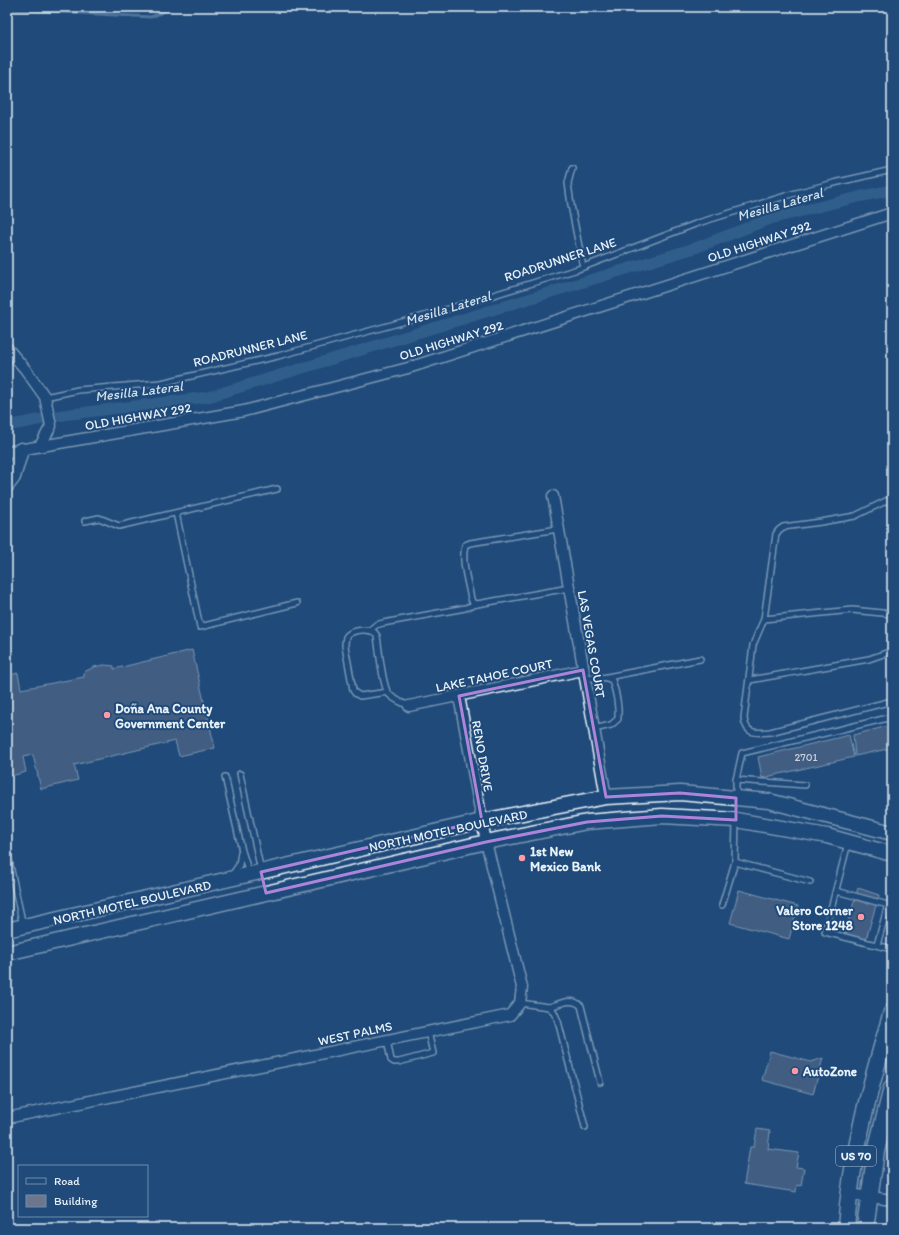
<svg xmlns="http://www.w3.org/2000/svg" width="899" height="1235" viewBox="0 0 899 1235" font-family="Itim,sans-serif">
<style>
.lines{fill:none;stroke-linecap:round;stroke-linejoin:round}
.stream{stroke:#86a7c4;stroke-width:3}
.canal{stroke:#4476a1;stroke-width:11}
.building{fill:#6c768c;stroke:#e8f1f8}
.lane-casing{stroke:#e8f1f8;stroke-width:8}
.street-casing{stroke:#e8f1f8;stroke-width:13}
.secondary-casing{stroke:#e8f1f8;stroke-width:17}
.primary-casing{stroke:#e8f1f8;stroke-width:19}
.lane{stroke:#1f4a7a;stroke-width:5}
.street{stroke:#1f4a7a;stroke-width:10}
.secondary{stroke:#1f4a7a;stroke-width:14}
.primary{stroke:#1f4a7a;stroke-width:16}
.marked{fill:none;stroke:#ac85d9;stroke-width:3;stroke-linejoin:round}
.poi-dot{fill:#ff9aa2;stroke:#1f4a7a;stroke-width:1.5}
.labels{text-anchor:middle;stroke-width:4;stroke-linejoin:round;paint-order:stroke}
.number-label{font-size:11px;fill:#c9d2dd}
.shield{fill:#1f4a7a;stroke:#acbfd2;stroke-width:1}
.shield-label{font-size:12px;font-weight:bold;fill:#e8f1f8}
.street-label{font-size:13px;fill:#e8f1f8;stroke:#1f4a7a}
.poi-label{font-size:13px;font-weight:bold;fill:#e8f1f8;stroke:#1f4a7a;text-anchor:start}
.water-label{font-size:14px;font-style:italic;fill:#cfdfeb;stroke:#1f4a7a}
</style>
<rect width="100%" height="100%" fill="#1f4a7a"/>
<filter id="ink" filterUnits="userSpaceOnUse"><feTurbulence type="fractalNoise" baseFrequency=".025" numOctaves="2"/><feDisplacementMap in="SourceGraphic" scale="8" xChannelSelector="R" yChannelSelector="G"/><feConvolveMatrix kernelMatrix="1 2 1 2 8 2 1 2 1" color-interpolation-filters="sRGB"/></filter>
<g filter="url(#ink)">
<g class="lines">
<!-- stream -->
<polyline class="stream" points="7,9 151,17 174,7"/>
<!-- canal -->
<polyline class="canal" points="7,426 63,415 208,397 695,248 770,219 858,197 892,190"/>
</g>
<!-- building -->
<g class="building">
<polygon points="192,650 215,748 179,756 175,741 74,765 78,780 41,789 33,755 23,757 26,772 7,777 7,676 18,673 21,689 84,677 84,672 94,667 104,665 114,666 114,669"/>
<polygon points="892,725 892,748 855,756 853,735"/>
<polygon points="849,735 854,757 762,778 758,757"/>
<polygon points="858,888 879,895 864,946 843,939"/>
<polygon points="739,890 798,906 789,939 730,923"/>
<polygon points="770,1051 811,1062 823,1058 813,1094 762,1080"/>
<polygon points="757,1129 770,1131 768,1149 799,1153 796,1167 804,1168 801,1186 797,1185 796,1192 744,1184 750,1147 754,1147"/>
</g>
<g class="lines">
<defs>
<g id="lane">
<polyline points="572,168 568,183 571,205 583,267"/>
<polyline points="45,397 78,390 161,383 278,356 435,313 578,269 698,223 792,194 834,183 892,170"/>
<polyline points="176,513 200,627 297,603"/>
<polyline points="85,521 99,518 119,526 277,489"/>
<path d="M558,529l-88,14 -5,2c-4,17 3,37 6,54l2,4 4,1 92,-16"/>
<path d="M892,614l-40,-4 -88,9 -11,26 -9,73c2,17 12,15 26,14l122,-31"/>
<polyline points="764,619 776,534 779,530 783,527 821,522 855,516 892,498"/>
<polyline points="370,630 376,625 383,623 465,608 477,604"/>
<polyline points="607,677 700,659"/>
<path d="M585,679c9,-1 18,-4 27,1 4,12 7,27 6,39l-7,6 -17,4"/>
<polyline points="750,680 869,659 892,651"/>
<path d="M388,692l-28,4 -5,-3 -2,-3 -8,-44c0,-3 0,-6 1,-9 5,-8 21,-8 28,-5l3,4c2,12 5,48 11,57 4,6 15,10 21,13"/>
<polyline points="240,774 261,871"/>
<polyline points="225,777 242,851 249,873"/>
<polyline points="736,780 805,785"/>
<polyline points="736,797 736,780 742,753 892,717"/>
<polyline points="848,843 825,932 892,949"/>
<polyline points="7,851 23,926"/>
<polyline points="735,862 810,882"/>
<polyline points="232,875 239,865 241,852"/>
<polyline points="836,891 888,905 877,945"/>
<polyline points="722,905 735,862 736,821"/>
<polyline points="520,1003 549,1007 554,1012 558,1021 585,1127"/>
<path d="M549,1007c11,-3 23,-10 32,-1l19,76"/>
<polyline points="387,1040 391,1060 394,1062 399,1062 433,1053 428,1032"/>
</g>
<g id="street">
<polyline points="7,348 25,369 45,397 51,426 40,446"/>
<polyline points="7,452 244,411 408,368 892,213"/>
<polyline points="553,496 606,797"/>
<polyline points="409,706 583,670"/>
<polyline points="7,1118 510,1015 520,1003 522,987 486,842 459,696"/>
<polyline points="849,1194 892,1200"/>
</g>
<g id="secondary">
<polyline points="7,485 13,477 21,450"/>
<polyline points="7,930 482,821 606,797 680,793 769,801 892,833"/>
<polyline points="7,953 486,842 587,822 662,816 736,820 827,836 892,854"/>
</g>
<g id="primary">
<path d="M846,1228c5,-74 25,-145 46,-216"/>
<polyline points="865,1228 876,1151 892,1088"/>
</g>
</defs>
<!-- lane casing -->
<use href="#lane" class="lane-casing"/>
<!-- street casing -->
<use href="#street" class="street-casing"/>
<!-- secondary casing -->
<use href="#secondary" class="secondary-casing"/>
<!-- primary casing -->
<use href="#primary" class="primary-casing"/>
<!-- lane -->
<use href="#lane" class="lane"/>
<!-- street -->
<use href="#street" class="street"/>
<!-- secondary -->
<use href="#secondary" class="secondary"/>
<!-- primary -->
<use href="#primary" class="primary"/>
</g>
</g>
<!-- marked area -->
<path d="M0 0H899V1235H0ZM583,670l23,127 74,-4 56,5v22l-74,-4 -75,6 -101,20 -220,51 -5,-21 221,-51 -23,-125z" fill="#1f4a7a" fill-opacity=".55" fill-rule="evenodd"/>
<path class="marked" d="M583,670l23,127 74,-4 56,5v22l-74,-4 -75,6 -101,20 -220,51 -5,-21 221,-51 -23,-125z"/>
<!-- markers -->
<g class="poi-dot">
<circle cx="107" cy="715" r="4"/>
<circle cx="522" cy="858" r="4"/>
<circle cx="861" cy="917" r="4"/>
<circle cx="795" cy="1071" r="4"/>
</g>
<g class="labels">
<!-- number labels -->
<g class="number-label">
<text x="806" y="761">2701</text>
</g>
<!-- shield labels -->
<rect class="shield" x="836" y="1146" width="40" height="20" rx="3"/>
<g class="shield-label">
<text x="856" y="1160">US 70</text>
</g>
<!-- street labels -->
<g class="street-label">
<text transform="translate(759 241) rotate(-18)" y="5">OLD HIGHWAY 292</text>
<text transform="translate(560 259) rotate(-18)" y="5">ROADRUNNER LANE</text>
<text transform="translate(451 340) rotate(-17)" y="5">OLD HIGHWAY 292</text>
<text transform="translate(250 348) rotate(-14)" y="5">ROADRUNNER LANE</text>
<text transform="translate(138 416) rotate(-10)" y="5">OLD HIGHWAY 292</text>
<text transform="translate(592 644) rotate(80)" y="5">LAS VEGAS COURT</text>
<text transform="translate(494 675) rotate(-12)" y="5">LAKE TAHOE COURT</text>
<text transform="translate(483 756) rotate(80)" y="5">RENO DRIVE</text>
<text transform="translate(448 830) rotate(-12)" y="5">NORTH MOTEL BOULEVARD</text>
<text transform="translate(132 902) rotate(-13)" y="5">NORTH MOTEL BOULEVARD</text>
<text transform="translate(355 1033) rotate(-12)" y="5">WEST PALMS</text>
</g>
<!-- poi labels -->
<g class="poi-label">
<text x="115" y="713">Doña Ana County<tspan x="115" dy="15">Government Center</tspan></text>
<text x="530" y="856">1st New<tspan x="530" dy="15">Mexico Bank</tspan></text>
<text x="853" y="915" text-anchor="end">Valero Corner<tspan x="853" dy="15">Store 1248</tspan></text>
<text x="803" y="1076">AutoZone</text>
</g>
<!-- water labels -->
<g class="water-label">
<text transform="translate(780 204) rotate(-16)" y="5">Mesilla Lateral</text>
<text transform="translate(448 308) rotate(-17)" y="5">Mesilla Lateral</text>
<text transform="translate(139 391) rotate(-7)" y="5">Mesilla Lateral</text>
</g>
</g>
<!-- margin -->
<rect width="899" height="1235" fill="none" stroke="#1f4a7a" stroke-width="24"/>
<rect x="12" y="12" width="875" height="1211" fill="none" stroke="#e8f1f8" stroke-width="1.5" filter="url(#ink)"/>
<!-- legend -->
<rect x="18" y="1165" width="130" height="52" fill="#1f4a7a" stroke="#6f8dac"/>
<rect x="26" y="1178" width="20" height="6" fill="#1f4a7a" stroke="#6f8dac"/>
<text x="54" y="1185" font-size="12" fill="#e8f1f8">Road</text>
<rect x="26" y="1195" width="20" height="12" fill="#6c768c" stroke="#6f8dac"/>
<text x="54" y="1205" font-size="12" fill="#e8f1f8">Building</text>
</svg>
